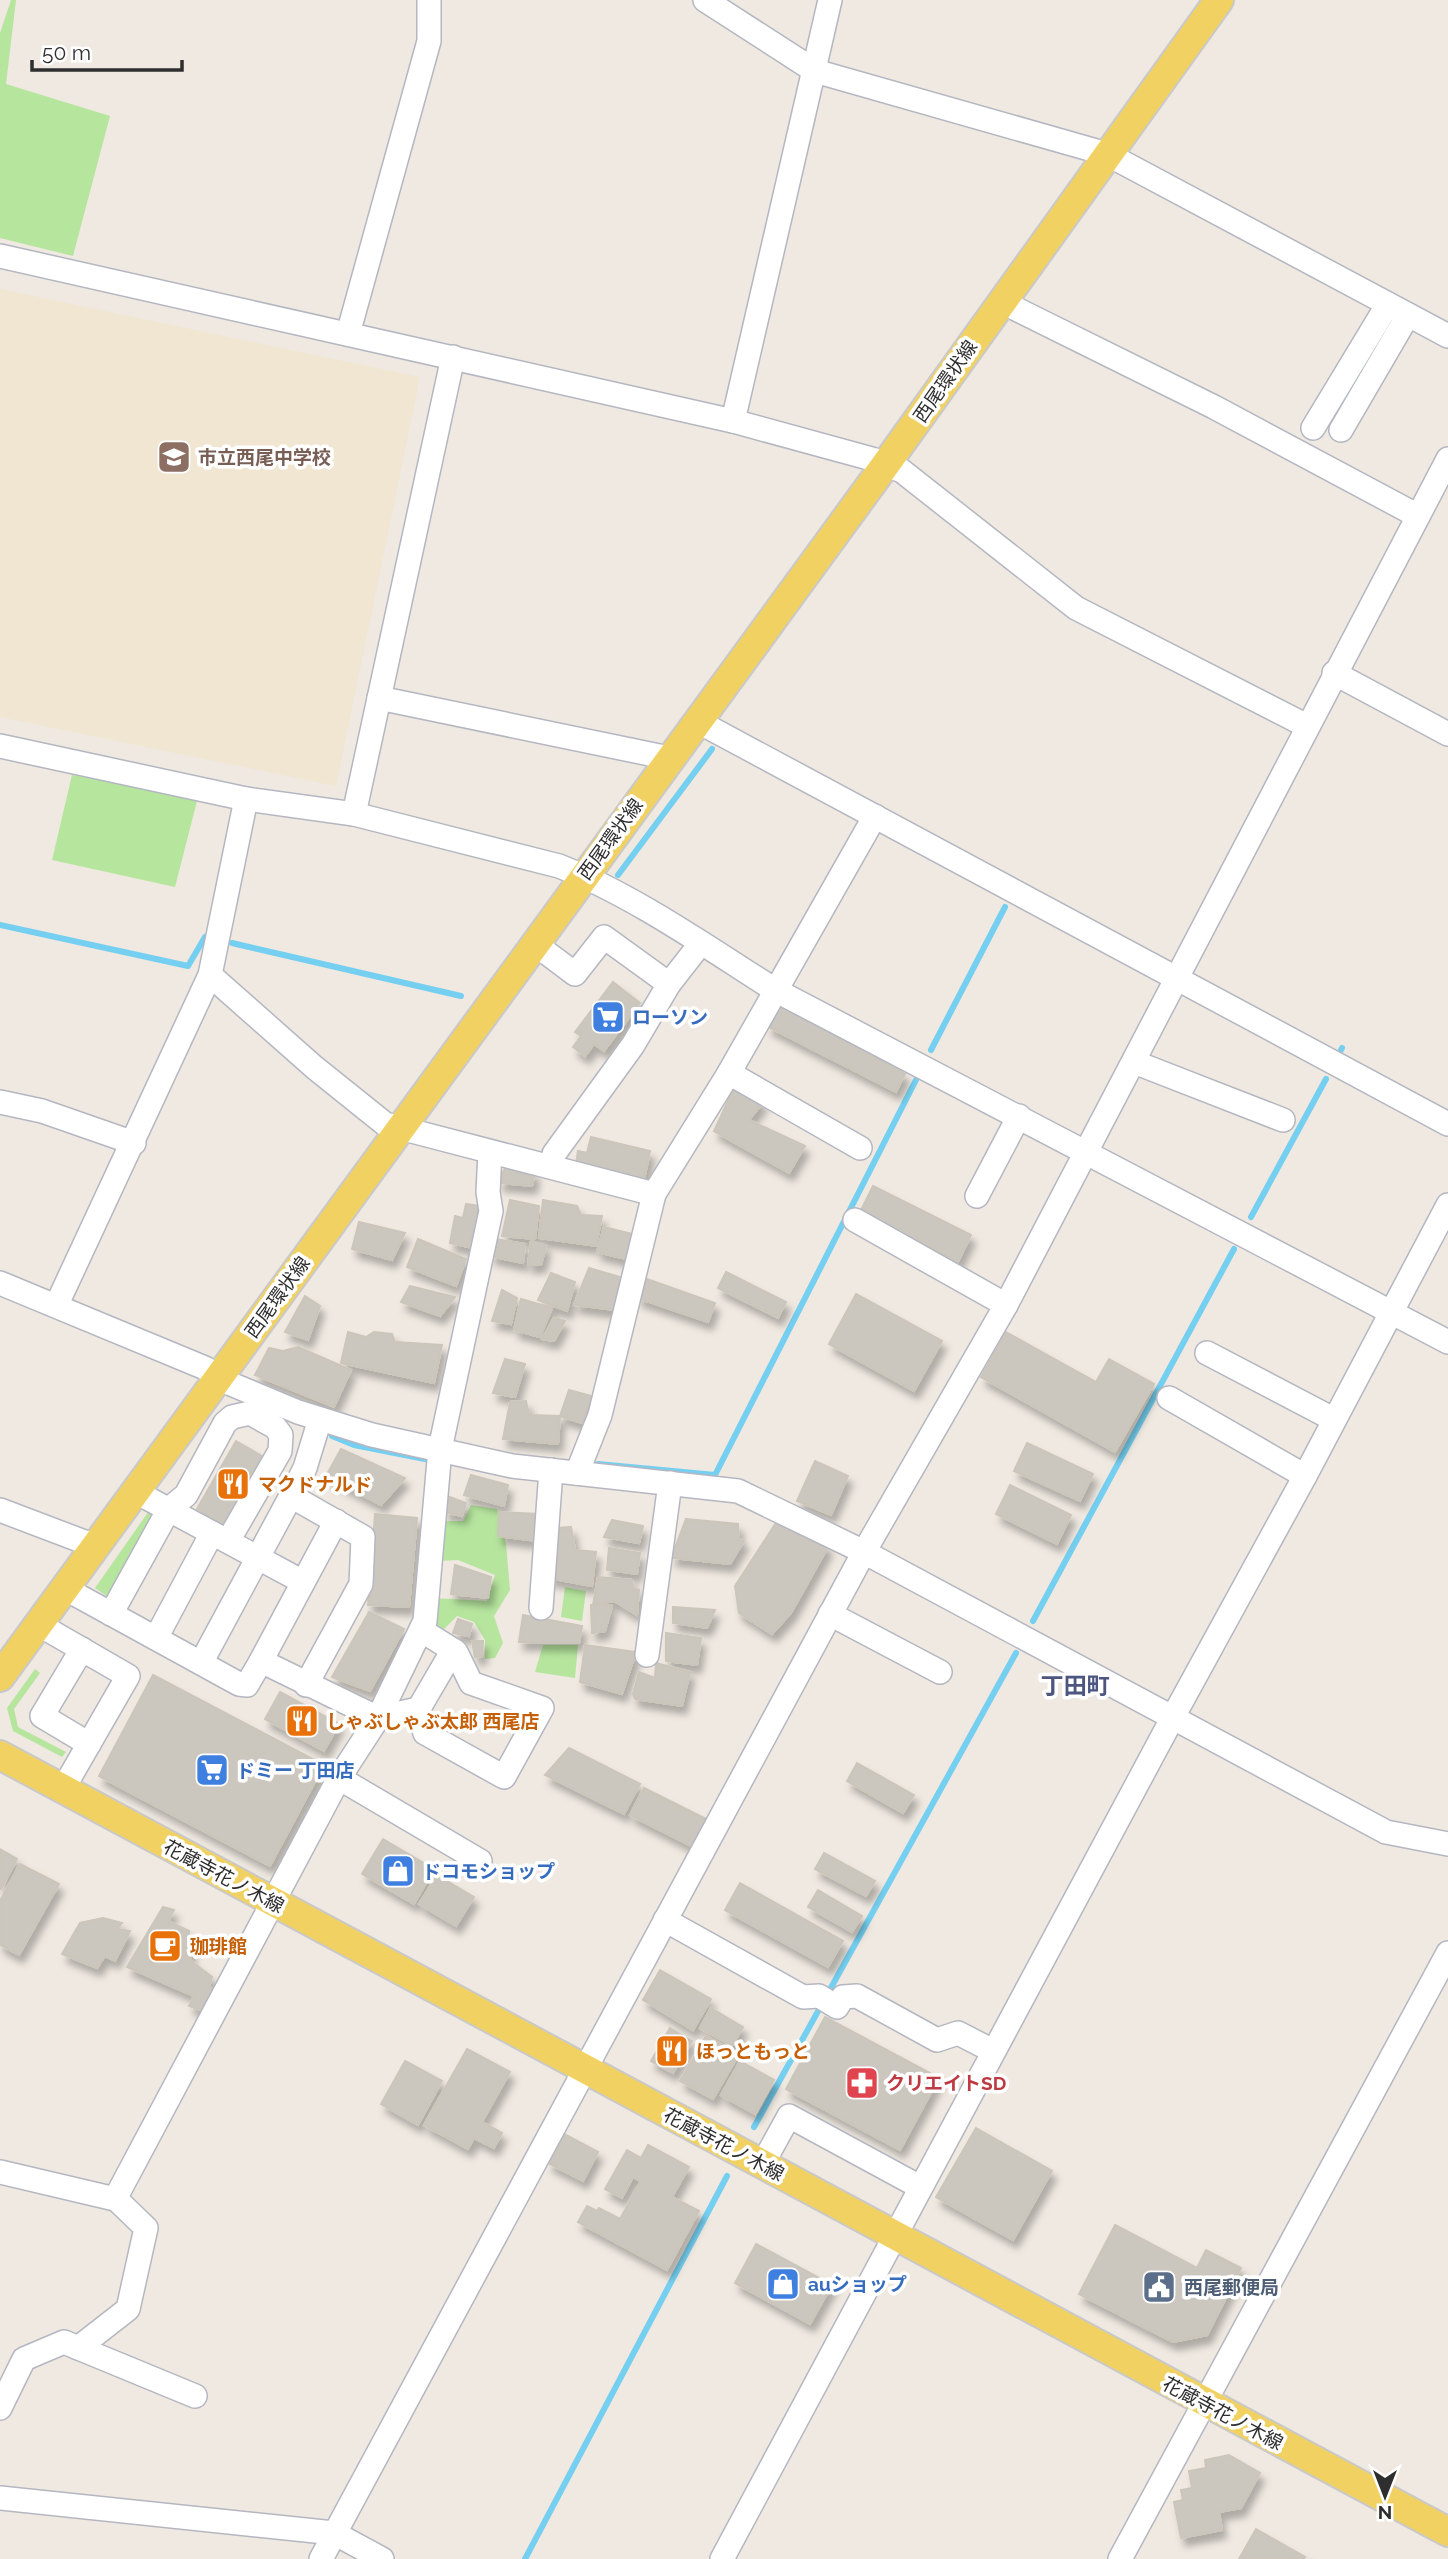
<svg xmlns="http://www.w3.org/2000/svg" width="1448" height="2559" viewBox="0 0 1448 2559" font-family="Raleway,'Noto Sans JP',sans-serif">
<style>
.education{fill:#f0e6d1}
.green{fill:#b6e59e}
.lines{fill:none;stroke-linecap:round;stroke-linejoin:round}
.stream{stroke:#75cff0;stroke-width:6}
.building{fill:#cbc7bf;stroke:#cbc5ba;stroke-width:2;filter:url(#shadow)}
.minor-casing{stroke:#b4b7c1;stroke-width:26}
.major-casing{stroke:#c9c9c9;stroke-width:32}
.minor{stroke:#fff;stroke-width:23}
.major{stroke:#f2d163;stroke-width:28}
.labels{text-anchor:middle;stroke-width:7;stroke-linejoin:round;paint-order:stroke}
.street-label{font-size:19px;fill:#2e2e2e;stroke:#fff}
.education-label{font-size:19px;font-weight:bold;fill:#785e54;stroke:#fff;text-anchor:start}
.shop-label{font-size:19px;font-weight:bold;fill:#366cbe;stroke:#fff;text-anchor:start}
.food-label{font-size:19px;font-weight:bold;fill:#c56008;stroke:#fff;text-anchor:start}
.health-label{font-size:19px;font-weight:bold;fill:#be3a42;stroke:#fff;text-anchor:start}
.service-label{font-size:19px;font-weight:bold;fill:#4e5e75;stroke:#fff;text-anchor:start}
.quarter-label{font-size:23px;font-weight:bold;fill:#4d5680;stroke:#fff}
</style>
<defs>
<filter id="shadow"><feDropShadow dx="4.5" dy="8" stdDeviation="3.5" flood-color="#0004"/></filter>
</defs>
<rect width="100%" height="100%" fill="#efe9e1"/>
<!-- education -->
<polygon class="education" points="0,289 420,377 336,786 0,717"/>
<!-- green -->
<g class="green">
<polygon points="11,0 16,0 6,84 110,116 73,256 0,238 0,33"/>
<polygon points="72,775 198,797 175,887 52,860"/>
<polygon points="471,1505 497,1509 506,1544 510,1590 494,1616 503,1643 495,1658 485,1659 485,1640 474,1622 457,1616 442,1631 428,1623 434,1598 487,1601 495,1575 458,1560 439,1561 442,1521 463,1521"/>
<polygon points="149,1511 159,1514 111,1599 95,1588"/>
<polygon points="565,1587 586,1591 582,1621 561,1617"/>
<polygon points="543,1645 578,1645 575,1678 535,1672"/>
<polygon points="35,1669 40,1673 14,1709 18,1727 66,1752 62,1757 13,1731 7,1708"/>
</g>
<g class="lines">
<!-- stream -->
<g class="stream">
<polyline points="618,875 712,749"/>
<polyline points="0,925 188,966 205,937"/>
<polyline points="232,943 461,996"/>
<polyline points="931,1050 1005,907"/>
<polyline points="1341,1050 1342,1048"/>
<polyline points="1251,1217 1326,1079"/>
<polyline points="332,1436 354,1445 435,1461"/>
<polyline points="598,1464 715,1475 918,1076"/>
<polyline points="1033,1621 1234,1249"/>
<polyline points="754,2127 1016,1653"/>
<polyline points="525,2559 727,2176"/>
</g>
</g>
<!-- building -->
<g class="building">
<polygon points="613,982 640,1003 604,1051 594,1044 585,1056 573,1047 581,1036 575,1032"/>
<polygon points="781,1005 905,1074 896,1092 767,1026"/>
<polygon points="735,1086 763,1102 749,1120 805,1146 789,1173 714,1131"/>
<polygon points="591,1137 650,1151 644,1180 576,1164 578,1151 587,1153"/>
<polygon points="506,1166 535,1172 532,1186 498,1183"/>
<polygon points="873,1186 971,1235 958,1262 860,1212"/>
<polygon points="510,1200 539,1206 535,1239 502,1236"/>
<polygon points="543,1200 577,1206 581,1215 602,1216 596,1246 539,1238"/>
<polygon points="466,1204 481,1206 473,1248 450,1243 455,1216 463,1218"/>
<polygon points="359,1222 405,1233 392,1260 352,1249"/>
<polygon points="604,1227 636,1235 630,1260 597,1252"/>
<polygon points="418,1239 466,1259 456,1286 407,1267"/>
<polygon points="495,1239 525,1244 523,1263 490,1256"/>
<polygon points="531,1241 546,1246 541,1265 528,1265"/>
<polygon points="589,1268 623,1278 614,1310 574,1305"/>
<polygon points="726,1272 786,1302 778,1318 718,1288"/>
<polygon points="551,1273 575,1282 567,1311 538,1300"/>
<polygon points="644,1278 715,1303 708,1322 637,1298"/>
<polygon points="410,1286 455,1297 440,1316 401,1302"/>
<polygon points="502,1290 517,1298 511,1324 492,1321"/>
<polygon points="856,1294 942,1341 914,1391 829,1344"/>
<polygon points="305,1296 320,1306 308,1340 285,1332"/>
<polygon points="521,1299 552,1308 540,1337 514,1330"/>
<polygon points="554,1318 565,1321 554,1341 542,1339"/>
<polygon points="348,1332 366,1337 374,1332 392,1334 395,1342 442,1345 434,1383 341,1363"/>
<polygon points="1006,1332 1096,1382 1109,1359 1154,1384 1115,1452 981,1377"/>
<polygon points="298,1347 351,1370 334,1407 255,1375 269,1348 283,1351"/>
<polygon points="505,1359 525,1364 515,1397 493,1393"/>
<polygon points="569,1390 591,1396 582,1423 560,1416"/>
<polygon points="526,1401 529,1415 560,1416 558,1444 503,1439 510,1402"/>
<polygon points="236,1441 269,1460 230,1528 197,1509"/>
<polygon points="1027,1443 1093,1474 1080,1501 1014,1471"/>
<polygon points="341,1449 405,1478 381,1505 326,1476"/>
<polygon points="815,1461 848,1476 831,1515 797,1501"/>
<polygon points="471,1475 508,1485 504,1506 464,1495"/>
<polygon points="1010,1485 1071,1515 1057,1544 996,1514"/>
<polygon points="447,1496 466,1503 462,1516 444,1512"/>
<polygon points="499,1512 538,1514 538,1541 498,1536"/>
<polygon points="783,1512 828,1547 791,1613 772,1634 739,1613 735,1586"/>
<polygon points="375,1514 417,1518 409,1607 368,1605"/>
<polygon points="686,1519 738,1524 739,1539 744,1541 730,1564 671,1558"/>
<polygon points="612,1520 643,1526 639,1543 604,1537"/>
<polygon points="571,1527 575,1550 596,1552 592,1586 548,1578 557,1528"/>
<polygon points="609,1548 640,1553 637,1574 607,1570"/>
<polygon points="455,1565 491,1577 488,1598 451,1594"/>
<polygon points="598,1577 632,1580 633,1590 639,1590 637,1615 614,1601 593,1605"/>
<polygon points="591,1605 612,1606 605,1631 592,1633"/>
<polygon points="673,1607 715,1610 707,1628 673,1623"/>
<polygon points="369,1612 404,1629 370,1691 332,1677"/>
<polygon points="523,1615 582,1626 579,1643 519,1642"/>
<polygon points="458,1619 472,1624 469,1636 453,1633"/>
<polygon points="666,1633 701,1638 697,1665 666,1661"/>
<polygon points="472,1641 483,1641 482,1656 475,1657"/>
<polygon points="585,1645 636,1652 622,1694 580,1682"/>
<polygon points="656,1663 690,1672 682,1706 635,1699 633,1694 639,1672 655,1678"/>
<polygon points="153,1675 324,1765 270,1866 99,1776"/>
<polygon points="280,1692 339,1724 324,1751 265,1719"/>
<polygon points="569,1748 640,1784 624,1814 545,1775"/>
<polygon points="857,1763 914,1795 903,1813 847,1781"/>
<polygon points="644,1788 714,1823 699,1850 630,1815"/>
<polygon points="383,1839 434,1869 414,1904 362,1874"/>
<polygon points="0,1849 17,1859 1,1889 0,1889"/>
<polygon points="824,1853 875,1881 866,1896 815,1869"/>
<polygon points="20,1864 59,1884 19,1955 0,1945 0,1901"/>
<polygon points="437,1875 474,1897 456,1926 419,1904"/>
<polygon points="740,1883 843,1941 828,1967 725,1910"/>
<polygon points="818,1890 862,1916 852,1932 808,1907"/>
<polygon points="163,1907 174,1910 168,1921 189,1931 191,1961 212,1977 209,1987 217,1992 204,2011 189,2006 194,1996 127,1967"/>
<polygon points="103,1918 122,1923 117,1929 130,1931 115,1961 105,1956 97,1968 62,1954 80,1923"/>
<polygon points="660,1970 711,1999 693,2030 643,2000"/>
<polygon points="711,2008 743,2027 732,2046 700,2028"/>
<polygon points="825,2017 939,2078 900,2150 786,2089"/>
<polygon points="670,2028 692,2041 673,2073 651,2061"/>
<polygon points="706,2036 739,2054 713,2099 680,2081"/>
<polygon points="467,2049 510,2072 482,2122 502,2133 494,2148 474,2138 468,2149 424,2125"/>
<polygon points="405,2061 442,2081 418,2125 381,2104"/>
<polygon points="740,2061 774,2080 755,2114 721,2095"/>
<polygon points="976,2128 1052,2171 1013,2240 936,2197"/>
<polygon points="564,2134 598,2152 583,2181 548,2163"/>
<polygon points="648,2145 689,2167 672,2197 699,2211 667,2270 578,2222 587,2206 597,2211 599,2208 620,2219 641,2181 633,2177 622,2198 605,2189 627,2150 641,2158"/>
<polygon points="1115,2225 1197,2268 1206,2250 1241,2268 1207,2335 1173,2342 1079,2294"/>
<polygon points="756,2244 832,2285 810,2324 735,2283"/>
<polygon points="1229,2455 1260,2473 1241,2508 1219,2512 1222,2530 1181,2538 1174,2502 1183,2500 1181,2490 1192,2488 1189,2471 1206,2468 1205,2460"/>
<polygon points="1256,2529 1305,2557 1304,2559 1239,2559"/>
</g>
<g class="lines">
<defs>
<g id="minor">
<polyline points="705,0 815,71 1107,154 1448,336"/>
<polyline points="0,256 733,421 872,459 902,471 1076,608 1307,726"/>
<polyline points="1002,302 1214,407 1418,516"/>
<polyline points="348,334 429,41 429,0"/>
<polyline points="733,421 830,0"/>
<polyline points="1313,428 1388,304"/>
<polyline points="1341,430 1408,315"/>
<polyline points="1334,673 1448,734"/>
<polyline points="379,698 669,758"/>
<polyline points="697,721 1448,1124"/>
<path d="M0,746l246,53 108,15 205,52c74,29 148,81 216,124l673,352"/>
<polyline points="354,814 453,357"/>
<polyline points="535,944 575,974 604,937 669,984 701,943"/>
<polyline points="210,975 314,1067 385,1124 654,1194"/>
<polyline points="1134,1062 1283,1120"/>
<polyline points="729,1073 860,1148"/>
<polyline points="0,1102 42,1111 134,1143"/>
<polyline points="554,1154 633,1045 669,984"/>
<polyline points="977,1196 1019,1116"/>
<polyline points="855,1220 1006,1305"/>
<polyline points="0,1283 205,1368 231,1384 298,1412 372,1435 512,1466 738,1491 864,1552 1386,1832 1448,1844"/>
<polyline points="57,1304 210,975 246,799"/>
<polyline points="1207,1353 1333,1419"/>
<polyline points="1169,1398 1305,1476"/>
<polyline points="577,1473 600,1415 654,1194 729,1073 875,816"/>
<polyline points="136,1492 303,1582"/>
<polyline points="0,1510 95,1546"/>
<polyline points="64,1588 239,1684 247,1685 261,1661 378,1718 418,1709 425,1733 504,1777 542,1708 471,1683 456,1652 421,1630"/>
<polyline points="541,1608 551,1470"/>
<polyline points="111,1614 169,1509 186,1495 225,1423 232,1417 250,1413 275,1427 281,1435 280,1451 228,1541"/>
<polyline points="830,1614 940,1672"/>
<polyline points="38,1624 128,1676 63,1789"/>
<polyline points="156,1638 212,1533"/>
<polyline points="82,1649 42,1716 89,1744"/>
<polyline points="647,1655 670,1483"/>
<polyline points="261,1661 336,1521"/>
<polyline points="201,1663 291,1496"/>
<polyline points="306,1685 361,1584 363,1537 291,1496 305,1468 320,1419"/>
<polyline points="418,1710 453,1650"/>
<polyline points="339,1778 480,1861"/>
<polyline points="665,1920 803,1997 819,1996 837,2007 843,1997 857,1996 937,2040 958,2033 993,2051"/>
<polyline points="762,2165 789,2116 920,2187"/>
<polyline points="0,2172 115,2199 339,1778 378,1718 425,1621 440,1449 491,1211 488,1192 490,1152"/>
<polyline points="78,2348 128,2309 146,2228 115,2198"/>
<polyline points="0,2408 24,2359 64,2342 195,2396"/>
<polyline points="0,2498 334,2533 382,2559"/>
<polyline points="321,2559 864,1552 1006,1305 1448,459"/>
<polyline points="722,2559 1173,1717 1305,1476 1448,1205"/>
<polyline points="1120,2559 1448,1953"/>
</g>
<g id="major">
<polyline points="0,1677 886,464 1219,0"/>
<polyline points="0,1755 1448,2532"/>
</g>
</defs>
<!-- minor casing -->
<use href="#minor" class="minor-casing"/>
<!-- major casing -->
<use href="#major" class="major-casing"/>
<!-- minor -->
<use href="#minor" class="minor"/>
<!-- major -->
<use href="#major" class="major"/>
</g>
<!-- icons -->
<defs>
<symbol id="school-square" viewBox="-11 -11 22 22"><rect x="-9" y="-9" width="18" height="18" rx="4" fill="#8d6e63" stroke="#fff"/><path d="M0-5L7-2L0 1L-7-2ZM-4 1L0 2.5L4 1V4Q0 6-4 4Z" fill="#fff"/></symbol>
<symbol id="supermarket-square" viewBox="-11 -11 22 22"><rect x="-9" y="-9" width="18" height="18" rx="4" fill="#3f7fe0" stroke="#fff"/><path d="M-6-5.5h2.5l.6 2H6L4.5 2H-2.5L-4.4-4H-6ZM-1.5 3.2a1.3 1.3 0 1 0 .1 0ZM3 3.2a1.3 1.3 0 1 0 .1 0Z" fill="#fff"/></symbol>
<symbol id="restaurant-square" viewBox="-11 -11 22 22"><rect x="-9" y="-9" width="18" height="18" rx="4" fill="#e8710a" stroke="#fff"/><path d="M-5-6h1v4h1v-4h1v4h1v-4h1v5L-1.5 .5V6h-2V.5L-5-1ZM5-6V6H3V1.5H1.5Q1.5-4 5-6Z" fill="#fff"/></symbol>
<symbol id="shop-square" viewBox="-11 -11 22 22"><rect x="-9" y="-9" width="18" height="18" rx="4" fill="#3f7fe0" stroke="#fff"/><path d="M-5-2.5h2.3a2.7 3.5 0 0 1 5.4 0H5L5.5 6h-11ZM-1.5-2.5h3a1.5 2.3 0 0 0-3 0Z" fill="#fff"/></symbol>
<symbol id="cafe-square" viewBox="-11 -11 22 22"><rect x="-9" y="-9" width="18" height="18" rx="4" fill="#e8710a" stroke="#fff"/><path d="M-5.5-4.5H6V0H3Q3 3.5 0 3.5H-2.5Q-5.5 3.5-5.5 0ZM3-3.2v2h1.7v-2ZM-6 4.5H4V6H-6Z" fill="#fff"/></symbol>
<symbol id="pharmacy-square" viewBox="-11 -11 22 22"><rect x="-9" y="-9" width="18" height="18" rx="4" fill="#e0444e" stroke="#fff"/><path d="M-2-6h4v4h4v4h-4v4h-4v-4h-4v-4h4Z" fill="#fff"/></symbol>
<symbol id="civic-square" viewBox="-11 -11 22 22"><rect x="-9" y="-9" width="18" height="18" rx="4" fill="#5c6f8a" stroke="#fff"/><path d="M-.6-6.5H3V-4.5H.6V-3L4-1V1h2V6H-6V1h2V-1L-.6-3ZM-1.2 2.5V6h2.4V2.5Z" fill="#fff"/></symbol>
</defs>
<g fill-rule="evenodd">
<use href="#school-square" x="155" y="438" width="38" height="38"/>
<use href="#supermarket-square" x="589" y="998" width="38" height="38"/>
<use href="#restaurant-square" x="214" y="1465" width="38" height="38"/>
<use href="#restaurant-square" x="283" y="1702" width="38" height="38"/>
<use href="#supermarket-square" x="193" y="1751" width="38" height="38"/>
<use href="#shop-square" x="379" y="1852" width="38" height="38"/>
<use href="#cafe-square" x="146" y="1927" width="38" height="38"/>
<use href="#restaurant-square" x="653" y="2032" width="38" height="38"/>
<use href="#pharmacy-square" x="843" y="2064" width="38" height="38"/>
<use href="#shop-square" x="764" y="2265" width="38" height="38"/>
<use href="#civic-square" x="1140" y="2268" width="38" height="38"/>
</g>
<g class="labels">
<!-- street labels -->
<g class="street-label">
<text transform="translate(945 381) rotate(-55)" y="7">西尾環状線</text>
<text transform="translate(610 839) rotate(-54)" y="7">西尾環状線</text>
<text transform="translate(277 1297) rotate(-54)" y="7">西尾環状線</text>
<text transform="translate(224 1876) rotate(28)" y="7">花蔵寺花ノ木線</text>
<text transform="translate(724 2144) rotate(28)" y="7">花蔵寺花ノ木線</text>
<text transform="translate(1223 2413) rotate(28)" y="7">花蔵寺花ノ木線</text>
</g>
<!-- education labels -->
<g class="education-label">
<text x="198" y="464">市立西尾中学校</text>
</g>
<!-- shop labels -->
<g class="shop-label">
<text x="632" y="1024">ローソン</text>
<text x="236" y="1777">ドミー 丁田店</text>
<text x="422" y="1878">ドコモショップ</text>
<text x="808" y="2291">auショップ</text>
</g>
<!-- food labels -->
<g class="food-label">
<text x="258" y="1491">マクドナルド</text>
<text x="326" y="1728">しゃぶしゃぶ太郎 西尾店</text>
<text x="190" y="1953">珈琲館</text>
<text x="696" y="2058">ほっともっと</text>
</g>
<!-- health labels -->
<g class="health-label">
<text x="886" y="2090">クリエイトSD</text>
</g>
<!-- service labels -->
<g class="service-label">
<text x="1184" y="2294">西尾郵便局</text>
</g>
<!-- quarter labels -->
<g class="quarter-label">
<text x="1075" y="1694">丁田町</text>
</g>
</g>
<!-- north arrow -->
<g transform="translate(1385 2496) rotate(180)" stroke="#ffffff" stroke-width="5" paint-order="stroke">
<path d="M0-5L12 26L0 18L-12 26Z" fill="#2e2e2e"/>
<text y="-10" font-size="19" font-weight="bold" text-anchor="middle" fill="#2e2e2e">N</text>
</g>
<!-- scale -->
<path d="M32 60v10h150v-10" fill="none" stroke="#2e2e2e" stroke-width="3.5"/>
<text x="42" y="60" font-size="21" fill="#2e2e2e" stroke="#ffffff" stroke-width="5" paint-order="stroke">50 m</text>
</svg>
